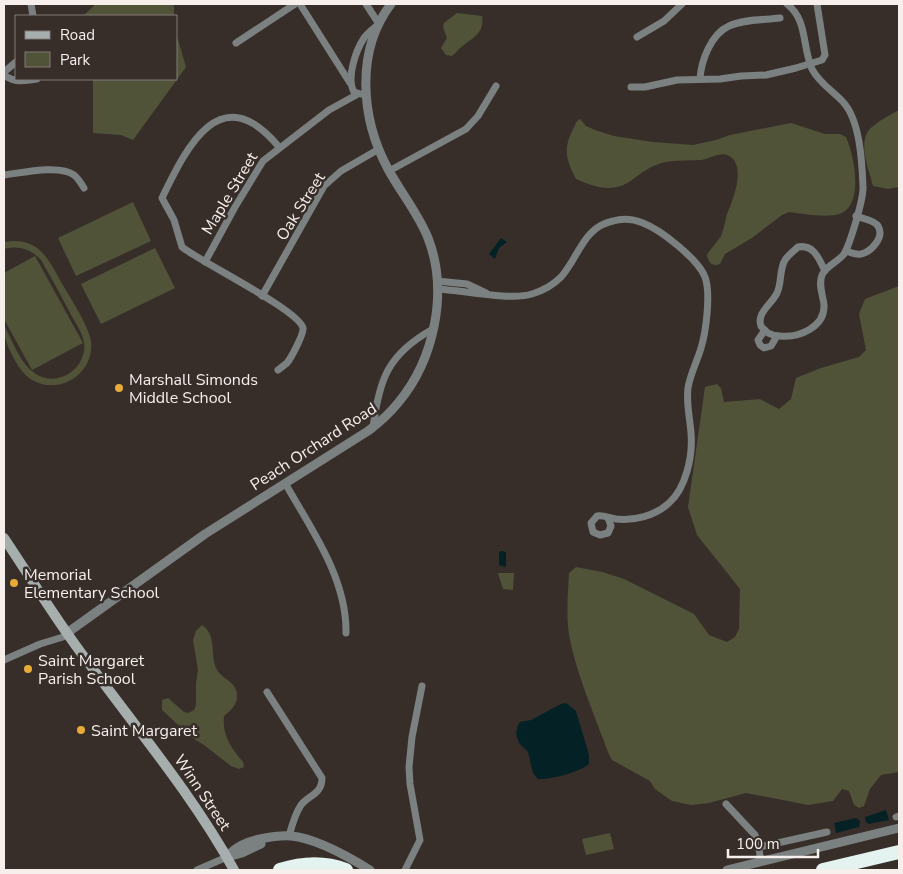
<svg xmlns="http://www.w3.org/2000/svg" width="903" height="874" viewBox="0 0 903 874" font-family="'Nunito Sans',sans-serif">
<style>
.green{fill:#505338}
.water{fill:#042126}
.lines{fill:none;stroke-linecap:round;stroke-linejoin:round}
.minor{stroke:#7b8180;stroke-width:7}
.tertiary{stroke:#7b8180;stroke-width:9}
.secondary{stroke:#a6afad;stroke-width:10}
.motorway{stroke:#e4f3f0;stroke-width:14}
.poi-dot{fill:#e8ab37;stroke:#372e2a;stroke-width:2}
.labels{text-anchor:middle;stroke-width:5;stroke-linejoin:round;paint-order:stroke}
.street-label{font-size:16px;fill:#f6efec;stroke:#372e2a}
.poi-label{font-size:16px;fill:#f6efec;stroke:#372e2a;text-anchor:start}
</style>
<rect width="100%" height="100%" fill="#372e2a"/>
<!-- green -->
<g class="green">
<polygon points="96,4 174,4 174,16 83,16"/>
<path d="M457,13l25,3c3,16 -8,21 -18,29 -5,3 -8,8 -12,11l-6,-1 -5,-7 6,-10 -4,-11 1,-4z"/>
<polygon points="176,33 186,67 133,140 121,135 93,133 93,79 176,79"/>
<path d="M899,110v77l-11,2 -15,-3c-4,-17 -17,-46 -1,-59 8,-7 18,-12 27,-17z"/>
<path d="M580,119l6,7 9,4 19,6 39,6 40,3 23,-5 14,-5 61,-12 34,11h15l6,3c8,18 19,69 -7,77 -12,4 -36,0 -50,-2l-7,3 -30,23 -27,16 -5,10c-8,3 -12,-2 -13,-9 4,-7 10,-13 14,-19 3,-7 4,-15 6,-22 6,-14 21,-51 0,-59 -7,-3 -18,4 -26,5 -15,1 -30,-1 -45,5 -15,5 -24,19 -39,22 -15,3 -27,-2 -41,-8 -10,-19 -13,-30 -3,-50 3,-5 2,-7 7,-10z"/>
<polygon points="133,202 151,241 76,276 58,238"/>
<path d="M14,241c26,0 35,19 46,39 9,16 28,44 31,61 4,32 -31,55 -59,39 -9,-6 -14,-14 -19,-23 -6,-13 -9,-17 -9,-32 7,13 16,37 28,46 21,19 56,0 52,-29 -2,-11 -10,-21 -15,-31 -9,-17 -18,-34 -28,-51 -10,-11 -23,-15 -37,-11v-7z"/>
<polygon points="155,248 175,288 101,324 81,284"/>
<polygon points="35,256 83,343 32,370 4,319 4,273"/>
<path d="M899,286v486l-18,3 -11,14 -6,17 -5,2 -5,-3 -5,-14 -7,-2 -9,12 -25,4 -62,-12 -37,10 -18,2 -19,-4 -17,-12 -5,-8 -38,-21 -4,-8c-13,-36 -33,-81 -39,-118 -3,-19 -1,-41 0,-61l7,-6 26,5 22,7 70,35 15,21 18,7 8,-5 4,-8 1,-40 -43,-54 -9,-28 17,-120 12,-3 4,4 3,14 36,-3 19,10 12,-10 5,-21 25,-10 38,-11 7,-7 -7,-36 6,-15z"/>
<polygon points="498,573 514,573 513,590 503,589"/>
<path d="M202,625c15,10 8,28 14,43 5,11 20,13 21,26 1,10 -6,16 -13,22 -2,19 7,32 19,46l1,5 -5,2 -8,-3 -27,-21 -13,-8 -29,-27v-10l6,-2 16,14 4,1 6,-3 2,-5v-22l2,-13 -5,-30 3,-9z"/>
<polygon points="610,833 614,849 586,855 582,839"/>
</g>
<!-- water -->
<g class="water">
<polygon points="501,238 507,242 499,248 495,259 489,254"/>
<polygon points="501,551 506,552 506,565 505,567 499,565 499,552"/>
<path d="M566,703l10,8 13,44v9c-9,8 -39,16 -51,15l-5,-6 -5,-21 -9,-9 -3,-9 2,-9 2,-3 11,-2 30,-16z"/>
<polygon points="886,810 889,820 869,824 866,822 865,817"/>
<polygon points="856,818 860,821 859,827 836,833 834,823"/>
</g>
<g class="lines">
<!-- minor -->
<g class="minor">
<polyline points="31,4 33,16"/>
<polyline points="300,4 350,83"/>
<path d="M787,4c21,16 15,43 25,65 7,14 21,22 31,33 17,18 19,60 20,84 1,12 -13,58 -19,68 -6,8 -18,12 -22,21 -4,10 1,20 2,30 1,22 -25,33 -44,31 -7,0 -15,-3 -19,-10 -5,-13 11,-22 16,-33 5,-10 2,-23 8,-33 3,-5 9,-9 13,-13 16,-3 21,12 27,24"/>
<polyline points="637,37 664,21 682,4"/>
<polyline points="236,43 295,4"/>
<polyline points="4,72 16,62"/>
<path d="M4,75c10,8 21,6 33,4"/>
<path d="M700,79c1,-18 11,-45 29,-53 15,-7 36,-6 51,-8"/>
<polyline points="631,87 645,87 677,80 720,79 741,76 766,75 796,68 822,60 825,55 817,4"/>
<path d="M361,94l-7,-2c-8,-14 2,-42 10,-54 4,-6 10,-10 15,-14l-13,-20"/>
<polyline points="389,171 466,129 478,116 496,86"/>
<path d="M4,175c17,-2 56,-11 70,0 4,3 7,8 10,13"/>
<path d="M846,251c5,2 9,4 15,3 10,-2 24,-17 17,-28 -4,-6 -15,-7 -22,-10"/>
<polyline points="205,262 235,207 263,161 329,110 358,94"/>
<polyline points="437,281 467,284 486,293"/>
<path d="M437,289c24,1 74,12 95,5 10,-3 21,-9 29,-17 18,-20 22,-50 52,-56 10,-3 20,-2 30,2 18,7 55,36 62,54 6,16 1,55 -4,71 -4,14 -11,26 -13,40 -2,16 2,30 3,45 2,23 -5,55 -22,70 -14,13 -35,18 -53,16 -7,-1 -12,-4 -19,-3l-6,7 2,9 7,3 8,-2 3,-7 -3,-8"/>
<polyline points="262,296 324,186 341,171 379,149"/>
<polyline points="765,330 758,340 760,345 764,348 771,346 777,336"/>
<path d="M278,370c3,-2 6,-5 9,-7 4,-5 17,-29 16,-35 -4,-18 -101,-65 -121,-81l-8,-27 -12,-22c25,-52 59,-121 117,-51"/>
<path d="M373,428c6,-49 15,-74 60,-99"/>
<path d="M285,483c26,46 62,95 61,150"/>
<polyline points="4,660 40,644 63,637 67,633"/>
<path d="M267,692l55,86c0,16 -13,17 -21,27 -6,9 -9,20 -12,31"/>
<polyline points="726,804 755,835 758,843 761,862"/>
<polyline points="896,817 899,816"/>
<polyline points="759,847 827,832"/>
<polyline points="197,870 227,857"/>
<polyline points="405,870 420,840 410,784 409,767 412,737 422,686"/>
</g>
<!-- tertiary -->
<g class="tertiary">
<path d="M67,633l138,-99 163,-103c11,-8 21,-17 30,-28 36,-43 51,-111 30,-165 -10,-25 -27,-45 -40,-69 -27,-50 -33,-118 3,-165"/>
<path d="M227,857c9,-11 20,-15 33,-18 10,-2 22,-4 31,-3 25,2 58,21 79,34"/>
<polyline points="227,857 242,853 261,844"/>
<polyline points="727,870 899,828"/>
</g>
<!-- secondary -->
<path class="secondary" d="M4,538c27,40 52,82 81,120 51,70 107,136 149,212"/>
<!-- motorway -->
<g class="motorway">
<path d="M280,870c22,-7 45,-8 66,0"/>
<polyline points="823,870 899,852"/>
</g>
</g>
<!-- markers -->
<g class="poi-dot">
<circle cx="119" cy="388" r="5"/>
<circle cx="14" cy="583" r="5"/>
<circle cx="28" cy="669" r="5"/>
<circle cx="81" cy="730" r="5"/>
</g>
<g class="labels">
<!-- street labels -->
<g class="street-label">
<text transform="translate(229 193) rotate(-59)" y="6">Maple Street</text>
<text transform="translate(300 206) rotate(-58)" y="6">Oak Street</text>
<text transform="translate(313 446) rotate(-33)" y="6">Peach Orchard Road</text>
<text transform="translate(203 792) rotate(56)" y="6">Winn Street</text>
</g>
<!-- poi labels -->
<g class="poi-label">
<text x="129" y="385">Marshall Simonds<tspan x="129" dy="18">Middle School</tspan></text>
<text x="24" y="580">Memorial<tspan x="24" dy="18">Elementary School</tspan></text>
<text x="38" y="666">Saint Margaret<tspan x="38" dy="18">Parish School</tspan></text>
<text x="91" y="736">Saint Margaret</text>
</g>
</g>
<!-- border -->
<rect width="903" height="874" fill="none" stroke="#f6efec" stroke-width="10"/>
<!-- legend -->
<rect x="15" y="15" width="162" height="65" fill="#372e2a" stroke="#837b78"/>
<rect x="25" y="31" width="25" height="8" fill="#a6afad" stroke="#837b78"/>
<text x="60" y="40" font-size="15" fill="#f6efec">Road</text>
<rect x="25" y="52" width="25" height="15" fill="#505338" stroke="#837b78"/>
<text x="60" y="65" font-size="15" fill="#f6efec">Park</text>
<!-- scale -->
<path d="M728 849v8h90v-8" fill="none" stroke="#f6efec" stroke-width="2.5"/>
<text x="736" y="849" font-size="15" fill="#f6efec" stroke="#372e2a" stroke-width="4" paint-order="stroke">100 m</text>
</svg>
